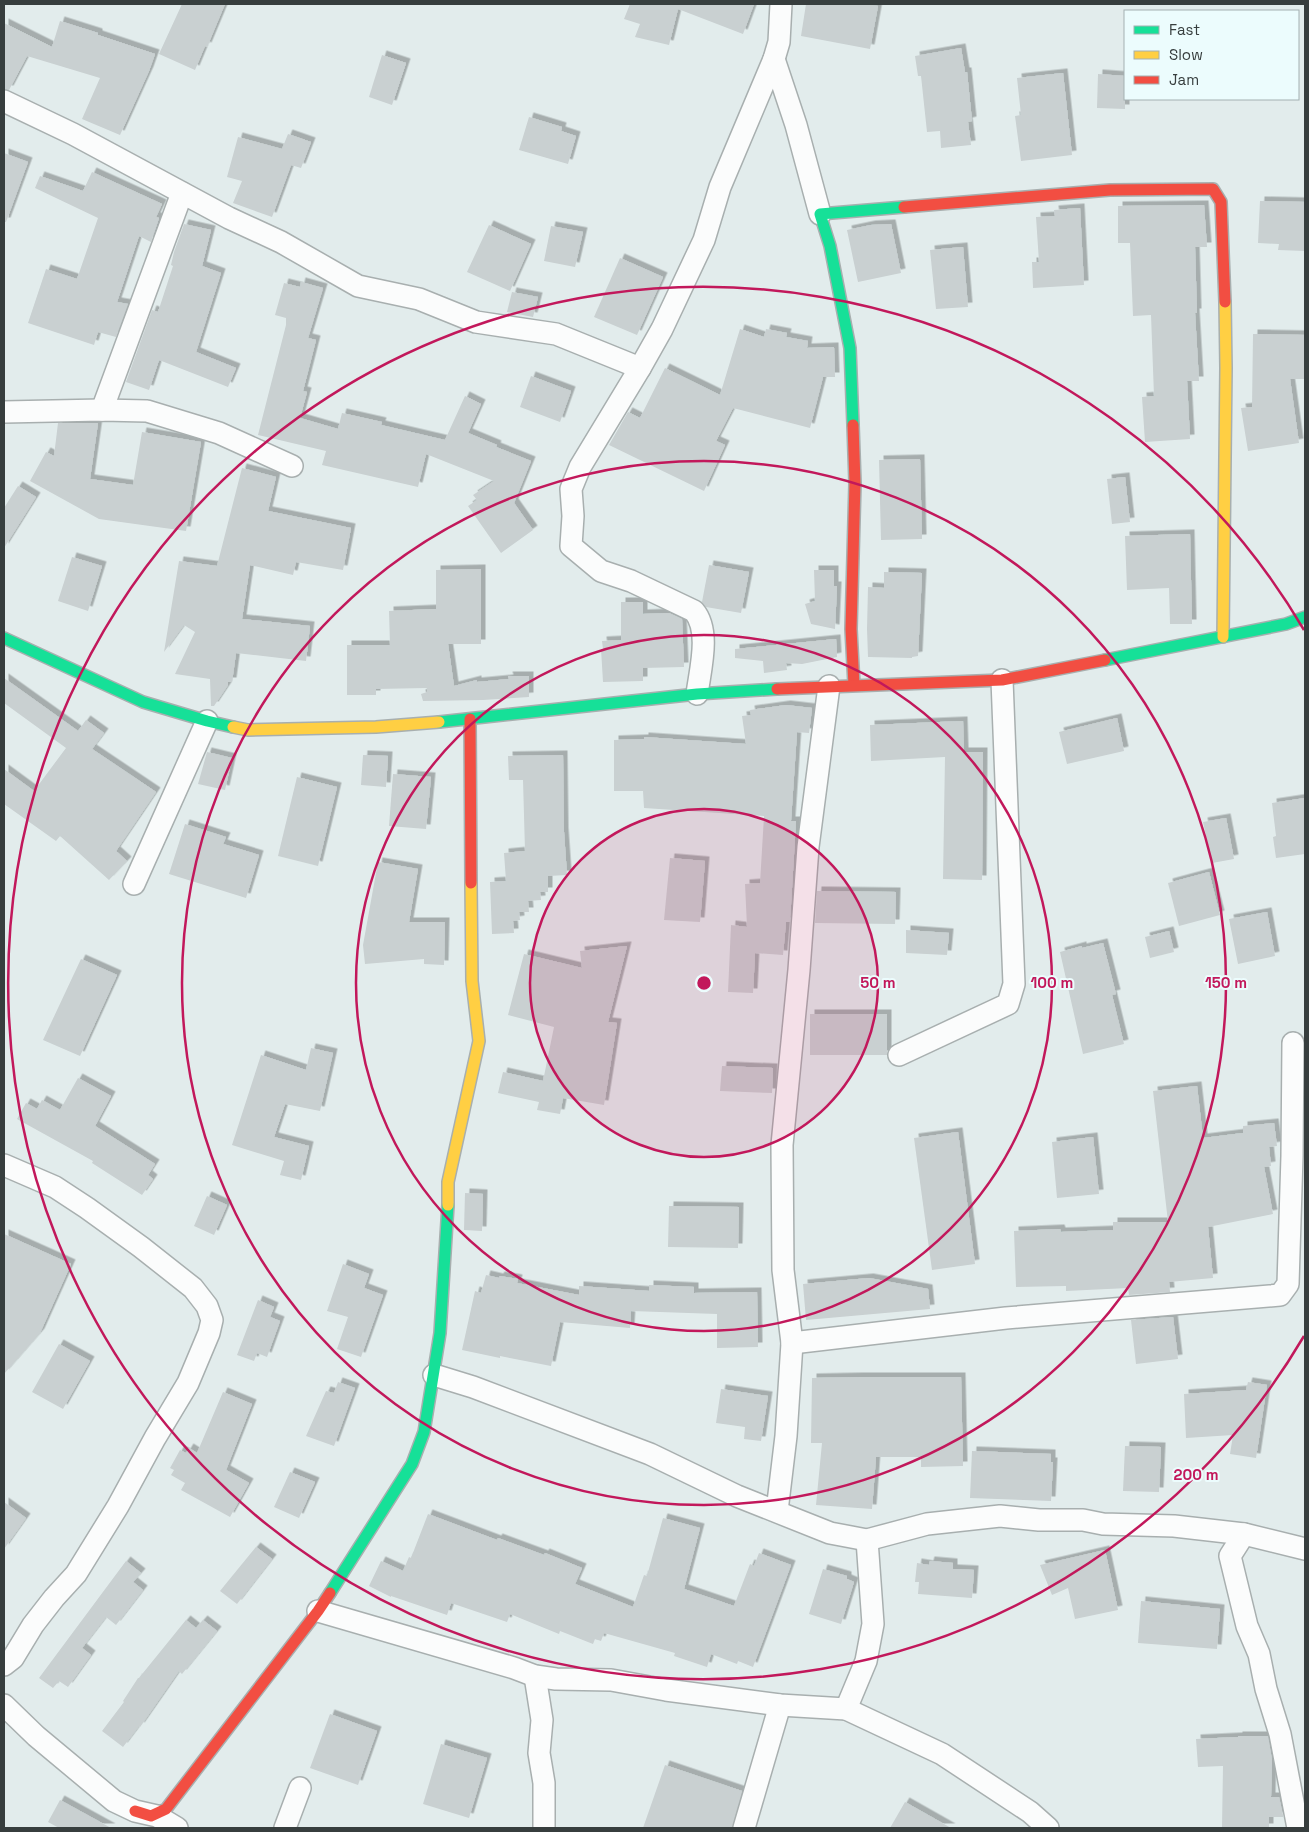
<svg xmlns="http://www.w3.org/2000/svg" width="1309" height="1832" viewBox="0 0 1309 1832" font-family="'Space Grotesk',sans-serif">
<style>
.building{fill:#c9d0d1;filter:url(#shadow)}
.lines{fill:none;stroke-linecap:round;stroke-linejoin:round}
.street-casing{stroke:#a8afaf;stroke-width:24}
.fast-casing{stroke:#a8afaf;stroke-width:14}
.slow-casing{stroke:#a8afaf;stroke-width:14}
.jam-casing{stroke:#a8afaf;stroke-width:14}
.street{stroke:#fbfcfc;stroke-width:21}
.fast{stroke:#16e098;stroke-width:11}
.slow{stroke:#ffcf43;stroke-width:11}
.jam{stroke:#f24e42;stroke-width:11}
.ring{fill:none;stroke:#c2185b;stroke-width:2.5}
.centre{fill:#c2185b;stroke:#ecfcfd;stroke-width:2.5}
.ring-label{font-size:15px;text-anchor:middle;font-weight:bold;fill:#c2185b;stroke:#ecfcfd;stroke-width:4;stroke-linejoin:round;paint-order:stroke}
</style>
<defs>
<filter id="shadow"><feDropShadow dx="4.5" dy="-4.5" stdDeviation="0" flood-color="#0004"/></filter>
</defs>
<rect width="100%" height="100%" fill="#e2ecec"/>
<!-- building -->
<g class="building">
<polygon points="182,4 225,4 207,47 205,46 195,70 159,54"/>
<polygon points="630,4 754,4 743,34 678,9 669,45 635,37 640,24 624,19"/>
<polygon points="806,4 862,4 878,6 870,49 801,36"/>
<polygon points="60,21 98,33 98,35 155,54 149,71 120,135 82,119 100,78 27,56 9,90 4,89 4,23 52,47"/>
<polygon points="961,48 965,72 967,72 972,121 968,122 971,145 941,148 940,131 927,132 921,76 918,76 915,56"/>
<polygon points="382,55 406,63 392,105 369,97"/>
<polygon points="1063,73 1072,155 1021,161 1015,116 1021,115 1017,78"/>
<polygon points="1098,74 1125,76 1125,109 1097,108"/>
<polygon points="529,117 562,127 561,131 576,136 568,164 519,150"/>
<polygon points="288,134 311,142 301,168 291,165 272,217 233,203 242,181 227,177 238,137 282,149"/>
<polygon points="4,153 28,162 6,222 4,222"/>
<polygon points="92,172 162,204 156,217 159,218 151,242 139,236 117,302 128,304 116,337 98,332 94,345 28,323 46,269 77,279 98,218 35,188 40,176 83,191"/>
<polygon points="1260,201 1305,202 1305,251 1278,250 1279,244 1258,243"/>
<polygon points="1204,205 1207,247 1195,247 1197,313 1195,313 1199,381 1187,381 1190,439 1145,442 1142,397 1154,396 1151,315 1133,316 1130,243 1118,243 1118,206"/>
<polygon points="1080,208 1084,285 1033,288 1032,262 1039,262 1036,217 1055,216 1054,210"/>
<polygon points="184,224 211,230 202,266 221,273 196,352 236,368 228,387 159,360 149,390 126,382 152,310 158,312 173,266 171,265 174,252"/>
<polygon points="891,224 901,273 858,282 847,230 871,225"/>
<polygon points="489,225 531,244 510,291 467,272"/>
<polygon points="551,226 583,232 575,267 544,261"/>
<polygon points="963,247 968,307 936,309 930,250"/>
<polygon points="620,258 663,277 637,335 594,317"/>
<polygon points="301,282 323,288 308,338 316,340 303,391 307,392 300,418 338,429 342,413 382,422 381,425 445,440 465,396 481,404 468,433 497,445 496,447 531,461 514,503 533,530 501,553 468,506 477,500 473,495 494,481 426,454 418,487 322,465 326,451 258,435 286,325 286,318 275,315 284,283 300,287"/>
<polygon points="512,292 538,297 533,317 507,312"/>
<polygon points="740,329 764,337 766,329 787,333 786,337 808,341 807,348 834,347 835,377 823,377 810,428 733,408 716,441 725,445 704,491 609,445 628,412 640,418 665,368 720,395"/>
<polygon points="1253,334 1305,335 1305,379 1290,379 1299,443 1248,451 1241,408 1252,407"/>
<polygon points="531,376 571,391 560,422 520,407"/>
<polygon points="58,423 98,423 90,479 133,485 142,432 201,442 186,531 99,519 30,481 46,452 54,456"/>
<polygon points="920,459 922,539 881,540 879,460"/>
<polygon points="242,468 276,477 268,511 351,528 343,570 296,562 293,575 250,565 242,619 310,626 306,661 236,653 232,682 228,682 228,685 214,706 211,706 210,679 175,674 195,632 184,625 164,652 179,561 217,566"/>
<polygon points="1125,477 1130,522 1112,524 1107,479"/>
<polygon points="18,486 36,497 4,548 4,508"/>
<polygon points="1190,534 1192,624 1170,624 1169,588 1127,590 1125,536"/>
<polygon points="72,557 102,566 88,611 58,601"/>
<polygon points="709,565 749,572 741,613 706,607 702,602"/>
<polygon points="481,569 481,644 448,644 454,686 477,680 477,682 509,679 508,676 529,676 529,697 483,700 423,701 421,694 427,692 427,688 376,689 376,695 347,695 347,645 390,645 389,611 436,609 436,570"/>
<polygon points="814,570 834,570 834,586 837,586 835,629 811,624 805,604 815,601"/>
<polygon points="884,572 922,573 918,656 912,657 912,658 868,657 867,629 868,587 884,588"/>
<polygon points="621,602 643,602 643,614 669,613 682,619 684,667 643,668 643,681 603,682 601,649 603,649 602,641 621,640"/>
<polygon points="836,639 837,657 802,664 786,663 787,670 764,673 763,661 735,658 735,649"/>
<polygon points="4,678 78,731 86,720 104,733 92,749 156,792 116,851 127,861 109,880 60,836 56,841 4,804 4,769 34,791 66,748 4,703"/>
<polygon points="786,705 812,708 809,733 797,732 791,821 796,821 790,922 786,922 783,955 755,953 753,993 728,992 731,925 747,927 745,884 760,883 764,816 644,808 643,791 614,791 614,740 644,739 644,737 746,744 742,716 751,715 750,710"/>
<polygon points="1117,718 1124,751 1067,764 1059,732"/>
<polygon points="963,721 964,752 983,752 982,880 943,879 945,757 871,761 870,725"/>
<polygon points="207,752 232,758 225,790 198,784"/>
<polygon points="363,755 388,756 386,787 361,785"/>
<polygon points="563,755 564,832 567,875 548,876 548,892 540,892 541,900 528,901 529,912 519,912 520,920 513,921 514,933 492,934 490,882 506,881 504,853 525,851 523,780 509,780 508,756"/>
<polygon points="393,774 431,777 426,829 389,826"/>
<polygon points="297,777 337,787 318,866 278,856"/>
<polygon points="1305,798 1305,854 1276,858 1273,837 1276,836 1272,803"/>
<polygon points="1226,818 1234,859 1212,863 1203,822"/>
<polygon points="185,824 226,837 223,844 259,855 246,898 169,874"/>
<polygon points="670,858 705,861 700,922 664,920"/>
<polygon points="378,862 418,869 409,922 445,922 444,965 424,964 424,959 365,964 363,945"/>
<polygon points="1209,872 1220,915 1179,926 1168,883"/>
<polygon points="817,891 896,892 895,924 815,923"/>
<polygon points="1267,912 1275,956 1238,964 1229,919"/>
<polygon points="906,930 949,933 947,955 906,953"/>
<polygon points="1169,931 1174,952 1150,958 1145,937"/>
<polygon points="1103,943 1116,994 1112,995 1124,1044 1083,1054 1060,952 1082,946 1082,948"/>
<polygon points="627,946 608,1022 617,1023 604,1105 563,1098 560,1114 537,1110 539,1102 498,1093 503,1072 543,1081 554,1027 508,1015 524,954 582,968 580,951"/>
<polygon points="81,959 117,975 80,1056 43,1040"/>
<rect x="810" y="1014" width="77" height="41"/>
<polygon points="311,1048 333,1053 320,1111 285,1104 274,1137 309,1146 301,1180 280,1175 284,1161 232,1145 261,1055 306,1070"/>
<polygon points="722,1066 773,1068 772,1093 720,1091"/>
<polygon points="78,1078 111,1096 95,1126 155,1164 148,1175 153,1179 142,1195 92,1163 93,1161 17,1119 26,1103 37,1109 42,1100 60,1110"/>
<polygon points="1197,1086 1203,1138 1243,1133 1243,1126 1274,1123 1277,1146 1269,1147 1271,1166 1264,1167 1273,1214 1208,1227 1213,1278 1169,1282 1170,1292 1129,1295 1128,1288 1066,1291 1066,1286 1016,1287 1014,1231 1060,1229 1061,1232 1113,1230 1113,1222 1168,1222 1153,1091"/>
<polygon points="958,1132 975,1264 932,1270 914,1138"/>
<polygon points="1093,1137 1099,1194 1057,1198 1052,1142"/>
<polygon points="465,1193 483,1194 482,1231 464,1230"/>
<polygon points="207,1196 227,1205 214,1235 194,1226"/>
<polygon points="669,1206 739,1207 738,1248 668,1247"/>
<polygon points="4,1234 71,1264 40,1333 4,1374"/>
<polygon points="343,1264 369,1274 364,1288 383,1295 361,1357 337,1349 348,1317 327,1311"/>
<polygon points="486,1275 499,1278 500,1276 518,1279 517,1283 579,1295 579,1286 649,1291 649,1285 694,1287 694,1293 757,1292 758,1347 717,1348 717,1314 631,1311 630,1328 560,1322 551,1366 500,1356 500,1358 462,1350 475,1291 481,1293"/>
<polygon points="869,1278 928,1289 930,1309 806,1320 803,1284"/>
<polygon points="258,1300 274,1307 270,1317 280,1321 267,1357 257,1353 254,1361 237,1355"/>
<polygon points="1173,1317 1178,1359 1136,1364 1131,1320"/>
<polygon points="59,1344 90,1361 63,1409 32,1392"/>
<polygon points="859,1377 961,1377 963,1466 921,1467 921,1457 876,1457 872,1509 816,1505 822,1443 811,1443 812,1378"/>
<polygon points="338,1382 355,1388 334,1446 306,1436 326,1391 334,1393"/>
<polygon points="1248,1382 1267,1385 1256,1458 1230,1454 1233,1435 1186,1438 1184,1394 1246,1390"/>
<polygon points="721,1389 768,1396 761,1441 744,1439 745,1427 716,1423"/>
<polygon points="223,1392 252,1404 226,1470 249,1483 230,1517 181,1490 185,1483 171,1475 174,1470 170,1468 180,1450 186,1453 189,1448 197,1453"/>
<polygon points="1125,1446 1161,1447 1159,1492 1123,1491"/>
<polygon points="972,1451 1051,1454 1051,1462 1053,1462 1051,1501 970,1498"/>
<polygon points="290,1472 315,1482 299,1518 274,1507"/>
<polygon points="4,1502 26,1518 4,1549"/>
<polygon points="428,1514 497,1540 498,1538 544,1555 545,1553 582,1568 575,1584 633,1607 644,1575 647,1576 663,1518 700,1528 684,1589 734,1606 750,1564 754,1566 759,1553 791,1565 753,1667 738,1661 737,1664 711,1654 707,1667 674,1656 675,1653 604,1633 601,1641 595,1639 593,1644 560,1631 559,1634 510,1614 507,1622 451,1603 447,1615 391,1596 391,1597 369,1586 381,1561 403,1571 409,1557 411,1558"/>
<polygon points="256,1547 272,1559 237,1604 220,1591"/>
<polygon points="1105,1550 1118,1610 1075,1619 1068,1588 1052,1595 1040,1565"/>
<polygon points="126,1561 141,1573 133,1582 143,1590 116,1625 106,1617 82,1648 91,1655 68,1687 59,1681 53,1688 39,1678"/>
<polygon points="930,1561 953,1563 953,1569 974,1570 972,1598 918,1594 919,1582 915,1582 917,1563 929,1565"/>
<polygon points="823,1569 847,1576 847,1579 854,1582 841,1624 809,1614"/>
<polygon points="1141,1601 1220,1609 1217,1649 1138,1643"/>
<polygon points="186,1620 196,1628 203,1620 217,1631 182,1674 179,1671 140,1727 139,1726 123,1747 102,1731 124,1702 123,1701 138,1678 139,1678"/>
<polygon points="330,1714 377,1731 358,1785 310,1768"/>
<polygon points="1238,1736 1268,1736 1272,1760 1271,1797 1279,1797 1283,1815 1283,1817 1269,1817 1269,1828 1222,1828 1223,1766 1198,1767 1196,1739 1238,1737"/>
<polygon points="441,1744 487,1758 469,1818 423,1804"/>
<polygon points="665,1765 742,1791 732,1828 643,1828"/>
<polygon points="60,1800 111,1828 59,1828 48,1822"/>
<polygon points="905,1802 951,1828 890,1828"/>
</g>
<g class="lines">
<defs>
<g id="street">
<polyline points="774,59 796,125 820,214"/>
<polyline points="4,101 73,134 229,218 281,242 358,286 419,299 476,322 556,334 640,368"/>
<polyline points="102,410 182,193"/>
<polyline points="4,412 102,410 147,411 219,433 292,466"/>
<path d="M697,694c3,-24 14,-63 -3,-83l-63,-30 -30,-10 -30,-25 2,-30 -2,-27 9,-22 60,-99 22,-39 42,-89 16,-53 54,-128 5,-17 2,-38"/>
<polyline points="134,884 207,721"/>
<polyline points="899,1055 1008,1004 1014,984 1002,680"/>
<polyline points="4,1165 55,1187 87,1208 141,1247 193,1288 207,1306 212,1320 209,1333 188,1383 155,1438 118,1506 76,1574 54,1598 33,1625 13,1658 4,1665"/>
<polyline points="792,1343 1006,1318 1280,1295 1288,1284 1292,1156 1293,1043"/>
<polyline points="434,1375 473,1387 650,1454 737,1496 830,1533 867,1540 927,1524 1000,1516 1039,1520 1083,1520 1103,1524 1174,1526 1244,1534 1305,1549"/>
<polyline points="777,1511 786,1436 792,1343 783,1270 782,1145 799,970 808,847 829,686"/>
<polyline points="1244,1534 1230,1556 1247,1626 1259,1654 1266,1689 1280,1734 1298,1828"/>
<polyline points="318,1611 514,1668 535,1676 556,1679 611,1680 666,1690 780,1705 846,1709 942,1754 1030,1812 1048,1828"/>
<polyline points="535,1676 542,1720 539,1753 544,1783 544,1828"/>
<polyline points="4,1705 36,1736 114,1801 135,1811 157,1816 177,1828"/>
<polyline points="846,1709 866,1661 873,1624 867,1540"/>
<polyline points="285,1828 300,1788"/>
<polyline points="744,1828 780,1705"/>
</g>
<g id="fast">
<polyline points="853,425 850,348 830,246 820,214 904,207"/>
<polyline points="4,638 143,702 207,721 233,727"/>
<polyline points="1105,660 1286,624 1305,617"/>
<polyline points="439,722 697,694 777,689"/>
<polyline points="330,1593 412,1464 424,1432 440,1333 448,1205"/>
</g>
<g id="slow">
<polyline points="1223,637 1226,368 1225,302"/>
<polyline points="233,727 248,730 376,727 439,722"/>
<polyline points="448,1205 448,1182 479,1041 472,981 471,883"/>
</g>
<g id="jam">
<polyline points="904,207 1110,190 1213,189 1221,202 1225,302"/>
<polyline points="853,425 855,483 851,629 854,685"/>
<polyline points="777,689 1002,680 1105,660"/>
<polyline points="470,719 471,883"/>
<polyline points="135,1811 151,1816 166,1809 318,1611 330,1593"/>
</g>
</defs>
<!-- street casing -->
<use href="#street" class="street-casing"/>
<!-- fast casing -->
<use href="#fast" class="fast-casing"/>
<!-- slow casing -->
<use href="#slow" class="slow-casing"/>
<!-- jam casing -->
<use href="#jam" class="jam-casing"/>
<!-- street -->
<use href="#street" class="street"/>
<!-- fast -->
<use href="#fast" class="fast"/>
<!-- slow -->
<use href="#slow" class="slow"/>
<!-- jam -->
<use href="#jam" class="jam"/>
</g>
<!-- distance rings -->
<circle cx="704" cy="983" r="174" fill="#c2185b" fill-opacity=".12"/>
<g class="ring">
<circle cx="704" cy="983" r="174"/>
<circle cx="704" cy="983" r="348"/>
<circle cx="704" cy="983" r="522"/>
<path d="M1304 1336A696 696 0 1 1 1304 630"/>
</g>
<circle cx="704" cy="983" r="8" class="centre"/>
<g class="ring-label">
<text x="878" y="988">50 m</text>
<text x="1052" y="988">100 m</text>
<text x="1226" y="988">150 m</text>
<text x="1196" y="1480">200 m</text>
</g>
<!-- border -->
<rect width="1309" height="1832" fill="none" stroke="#373e3e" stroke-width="10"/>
<!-- legend -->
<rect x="1124" y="10" width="175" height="90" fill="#ecfcfd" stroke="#a4b0b1"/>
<rect x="1134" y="26" width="25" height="8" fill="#16e098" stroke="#a4b0b1"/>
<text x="1169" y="35" font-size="15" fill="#373e3e">Fast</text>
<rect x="1134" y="51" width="25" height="8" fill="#ffcf43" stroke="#a4b0b1"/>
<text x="1169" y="60" font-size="15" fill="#373e3e">Slow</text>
<rect x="1134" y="76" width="25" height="8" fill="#f24e42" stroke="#a4b0b1"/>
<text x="1169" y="85" font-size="15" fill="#373e3e">Jam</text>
</svg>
